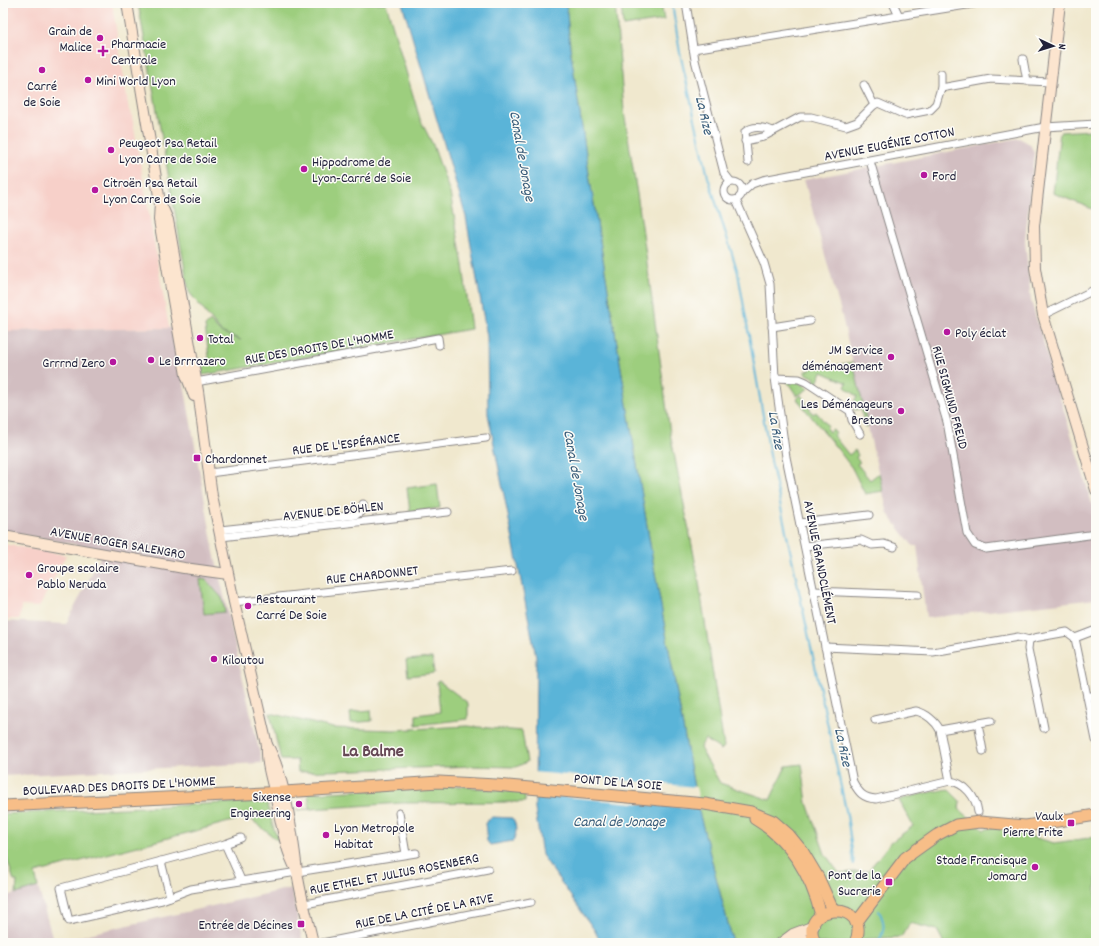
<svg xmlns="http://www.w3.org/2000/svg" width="1099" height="946" viewBox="0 0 1099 946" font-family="Dekko,sans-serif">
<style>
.built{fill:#f7d0c9}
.industrial{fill:#d2bec1}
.green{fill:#9dce7e;stroke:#60785c}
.water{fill:#5ab4d8;stroke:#3e6b8a}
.pier{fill:#f0e8ce}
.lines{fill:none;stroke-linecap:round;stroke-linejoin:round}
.stream{stroke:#5ab4d8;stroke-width:2}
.street-casing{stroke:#898584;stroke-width:9}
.secondary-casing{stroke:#898584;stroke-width:12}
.primary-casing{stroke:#898584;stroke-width:13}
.street{stroke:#fff;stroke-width:7}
.secondary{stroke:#fce5cf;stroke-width:10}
.primary{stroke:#f7be88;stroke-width:11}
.poi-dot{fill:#b5179e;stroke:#fdfcf7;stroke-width:1.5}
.labels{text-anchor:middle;stroke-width:3;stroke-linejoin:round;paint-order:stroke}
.poi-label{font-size:14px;fill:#22223b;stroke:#fdfcf7;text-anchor:start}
.street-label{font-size:14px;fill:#22223b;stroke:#fdfcf7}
.water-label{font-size:15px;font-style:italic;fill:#385c7a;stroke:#fdfcf7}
.district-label{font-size:18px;font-weight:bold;fill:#654855;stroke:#fdfcf7}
</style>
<rect width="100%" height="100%" fill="#fdfcf7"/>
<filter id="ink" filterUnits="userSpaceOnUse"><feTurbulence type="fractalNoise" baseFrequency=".025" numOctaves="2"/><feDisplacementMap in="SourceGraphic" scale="8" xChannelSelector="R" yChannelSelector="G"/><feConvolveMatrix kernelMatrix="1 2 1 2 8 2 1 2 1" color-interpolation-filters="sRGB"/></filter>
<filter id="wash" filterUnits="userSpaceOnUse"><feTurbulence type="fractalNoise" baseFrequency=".012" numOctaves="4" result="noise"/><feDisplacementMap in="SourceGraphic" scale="16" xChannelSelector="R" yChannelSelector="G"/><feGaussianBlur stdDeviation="0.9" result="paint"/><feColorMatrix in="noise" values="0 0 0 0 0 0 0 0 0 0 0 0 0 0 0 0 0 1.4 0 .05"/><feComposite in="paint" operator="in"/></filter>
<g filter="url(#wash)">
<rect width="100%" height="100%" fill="#f0e8ce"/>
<!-- built -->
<g class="built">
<polygon points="3,3 112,3 129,111 131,111 169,328 3,331"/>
<polygon points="3,544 66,555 39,607 21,606 20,619 3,619"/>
</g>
<!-- industrial -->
<g class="industrial">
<polygon points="1019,138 1030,144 1034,153 1025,240 1031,301 1096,517 1096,599 926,618 917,546 913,546 888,514 841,312 804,180"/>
<polygon points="174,328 214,552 262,763 3,776 3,621 66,624 104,550 3,531 3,331"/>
<polygon points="38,887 54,943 3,943 3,897"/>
<polygon points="291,888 303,943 57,943 93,933"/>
</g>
<!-- green -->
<g class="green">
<polygon points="138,3 386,3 420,119 433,145 450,193 463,265 471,329 203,375 202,371 209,357 205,326 210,321 220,332 241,340 221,332 189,292"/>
<polygon points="566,3 615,3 624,111 642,226 670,433 698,576 724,747 721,750 705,739 700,748 720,783 770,800 786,766 802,764 807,803 825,854 839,873 868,871 890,843 913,826 899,800 921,794 948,789 960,801 959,809 984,830 996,826 1054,843 1096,837 1096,943 944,943 937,930 910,923 901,937 865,939 852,943 733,943 697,804 653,562 589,174 570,47"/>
<polygon points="621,3 661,3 664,20 623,26"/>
<polygon points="1090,130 1095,210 1053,193 1060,132"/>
<polygon points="853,362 868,427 865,428 861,409 854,410 856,406 853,404 857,396 845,387 847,383 822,372 816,385 813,383 815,378 805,373 805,371 810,370 813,366 832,366"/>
<polygon points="787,381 798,382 809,388 797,396"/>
<polygon points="801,395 813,414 816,412 828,426 826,428 829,432 833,429 836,433 833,435 849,455 855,450 858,455 856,458 860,462 857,464 870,480 879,473 883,491 865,494 852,468 839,451 797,399"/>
<polygon points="437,484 440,508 410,512 407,488"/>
<polygon points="200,579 206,580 222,598 225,612 204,614"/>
<polygon points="432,658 434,673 408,676 406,660"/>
<polygon points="439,681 468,703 468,719 416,725 416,715 440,712 437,682"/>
<polygon points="371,710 372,721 351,723 350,712"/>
<polygon points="270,713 333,728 394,730 467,726 522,731 527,762 516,767 474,766 298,772 297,760 281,760"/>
<polygon points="459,786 525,793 525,802 401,803 296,810 310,809 308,793"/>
<polygon points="267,801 274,830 280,842 248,817 35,873 38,887 16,894 17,881 14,881 3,846 3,814"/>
</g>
<!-- water -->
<g class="water">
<polygon points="402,3 566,3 570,47 589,174 653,562 697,804 733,943 601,943 595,931 542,855 535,809 536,657 488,414 487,337 466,217"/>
<path d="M492,817l20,1c5,6 5,17 1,23l-23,4 -3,-4 -2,-18z"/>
</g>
<!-- pier -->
<polygon class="pier" points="533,772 696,787 701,809 533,794"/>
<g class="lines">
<!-- stream -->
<g class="stream">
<polyline points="672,3 680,53 708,177 738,273 771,461 847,815 854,864"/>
<path d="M879,941c6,-12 6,-18 0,-30"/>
</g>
</g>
</g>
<g filter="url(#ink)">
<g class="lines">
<defs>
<g id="street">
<polyline points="686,3 695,60 724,173 731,182"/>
<polyline points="893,3 899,16"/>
<polyline points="693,49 979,3"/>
<polyline points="1023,59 1027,81"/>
<polyline points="941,74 941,88"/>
<polyline points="864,85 874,105"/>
<polyline points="745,141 763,137 800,117 811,117 846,126 857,122 874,105 878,103 905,115 930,110 936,104 941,88 991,79 1050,82"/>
<polyline points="870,161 947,422 967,533 975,545 986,549 1096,534"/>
<path d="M748,162l-3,-30c8,-7 18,-5 28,-1"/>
<circle cx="733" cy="191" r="9"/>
<polyline points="742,193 752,184 763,180 1045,127 1096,124"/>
<path d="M736,200l28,63 6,21 5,94 11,79 67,325c6,11 10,16 23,17l74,-18c15,2 26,16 28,31"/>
<polyline points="1043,315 1096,289"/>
<polyline points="772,327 810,321"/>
<polyline points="775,378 799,379 806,382 850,411 852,420 860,434"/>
<polyline points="196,382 438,338 439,345"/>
<polyline points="209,473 486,438"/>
<polyline points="800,523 869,515"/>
<polyline points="220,530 356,515 363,510 363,504"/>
<polyline points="221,537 448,512"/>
<polyline points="805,546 861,540 872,545 884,544 894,547"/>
<polyline points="813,591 918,595"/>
<polyline points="234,602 512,571"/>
<polyline points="1075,638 1096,630"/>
<polyline points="1029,640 1034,638 1067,632 1075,638 1096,740"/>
<polyline points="1029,640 1028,649 1044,728"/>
<polyline points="825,647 933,652 1018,637 1029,640"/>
<polyline points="1087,697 1096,695"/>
<path d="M875,720l41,-9c10,2 20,11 24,19l10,51"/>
<polyline points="978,723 983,751"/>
<polyline points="940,730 991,721"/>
<polyline points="399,813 406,854"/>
<polyline points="225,844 241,838"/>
<polyline points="161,861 170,897"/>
<polyline points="241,880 225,844 61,888 69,921 162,900 191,889 416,853"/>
<polyline points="305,904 488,869"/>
<polyline points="322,943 531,902"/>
</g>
<g id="secondary">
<polyline points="127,3 160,202 159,220 186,375 194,396"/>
<polyline points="1060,3 1034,226 1035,268 1043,315 1096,490"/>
<path d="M160,202l8,18 30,171 14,105 22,106 33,143c-1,18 4,32 8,49 6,26 9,54 22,77"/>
<polyline points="3,536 184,568 228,574"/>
<path d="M267,745c18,29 26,91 30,126 3,24 11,48 16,72"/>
<polyline points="787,939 814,940"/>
<polyline points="781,943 793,934 814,926"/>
</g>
<g id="primary">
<polyline points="3,806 284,792 439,782 496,785 705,804 751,812 773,821 789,835 803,852 818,877 833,910"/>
<path d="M755,819c36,21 56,57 66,96"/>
<polyline points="856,923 905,858 937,835 956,825 980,822 1026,826 1096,815"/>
<path d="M815,943c-19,-41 59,-44 40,0"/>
</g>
</defs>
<!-- street casing -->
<use href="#street" class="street-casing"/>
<!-- secondary casing -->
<use href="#secondary" class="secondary-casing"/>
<!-- primary casing -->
<use href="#primary" class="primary-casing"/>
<!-- street -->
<use href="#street" class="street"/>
<!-- secondary -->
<use href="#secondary" class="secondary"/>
<!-- primary -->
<use href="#primary" class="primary"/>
</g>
</g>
<!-- markers -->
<g class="poi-dot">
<circle cx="100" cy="38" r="4"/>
<path d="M101 45h4v4h4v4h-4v4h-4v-4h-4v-4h4z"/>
<circle cx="42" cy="70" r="4"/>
<circle cx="88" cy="80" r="4"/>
<circle cx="111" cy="150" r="4"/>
<circle cx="304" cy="169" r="4"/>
<circle cx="924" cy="175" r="4"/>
<circle cx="95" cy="190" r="4"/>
<circle cx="947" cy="332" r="4"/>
<circle cx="200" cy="338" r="4"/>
<circle cx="891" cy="357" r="4"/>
<circle cx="151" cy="360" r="4"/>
<circle cx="113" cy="362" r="4"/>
<circle cx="901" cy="411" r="4"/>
<rect x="193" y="454" width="8" height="8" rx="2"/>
<circle cx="29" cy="575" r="4"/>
<circle cx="248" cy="606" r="4"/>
<circle cx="214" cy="659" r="4"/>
<circle cx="299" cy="804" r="4"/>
<rect x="1067" y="819" width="8" height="8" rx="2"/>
<circle cx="326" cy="835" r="4"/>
<circle cx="1035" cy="867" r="4"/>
<rect x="885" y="878" width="8" height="8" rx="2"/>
<rect x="297" y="920" width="8" height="8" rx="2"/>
</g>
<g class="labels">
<!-- poi labels -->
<g class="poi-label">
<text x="92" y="35" text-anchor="end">Grain de<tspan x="92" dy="16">Malice</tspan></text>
<text x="111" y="48">Pharmacie<tspan x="111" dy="16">Centrale</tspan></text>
<text x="96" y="85">Mini World Lyon</text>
<text x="42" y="90" text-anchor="middle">Carré<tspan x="42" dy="16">de Soie</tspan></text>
<text x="119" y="147">Peugeot Psa Retail<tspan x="119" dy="16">Lyon Carre de Soie</tspan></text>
<text x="312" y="166">Hippodrome de<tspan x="312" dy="16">Lyon-Carré de Soie</tspan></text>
<text x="932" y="180">Ford</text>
<text x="103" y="187">Citroën Psa Retail<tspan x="103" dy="16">Lyon Carre de Soie</tspan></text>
<text x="955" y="337">Poly éclat</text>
<text x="208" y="343">Total</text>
<text x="883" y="354" text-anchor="end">JM Service<tspan x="883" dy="16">déménagement</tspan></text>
<text x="159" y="365">Le Brrrazero</text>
<text x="105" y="367" text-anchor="end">Grrrnd Zero</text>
<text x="893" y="408" text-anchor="end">Les Déménageurs<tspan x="893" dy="16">Bretons</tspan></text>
<text x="205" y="463">Chardonnet</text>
<text x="37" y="572">Groupe scolaire<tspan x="37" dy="16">Pablo Neruda</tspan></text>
<text x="256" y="603">Restaurant<tspan x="256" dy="16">Carré De Soie</tspan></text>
<text x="222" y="664">Kiloutou</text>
<text x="291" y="801" text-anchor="end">Sixense<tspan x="291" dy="16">Engineering</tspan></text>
<text x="1063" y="820" text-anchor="end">Vaulx<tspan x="1063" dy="16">Pierre Frite</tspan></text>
<text x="334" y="832">Lyon Metropole<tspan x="334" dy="16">Habitat</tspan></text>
<text x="1027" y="864" text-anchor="end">Stade Francisque<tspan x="1027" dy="16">Jomard</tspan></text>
<text x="881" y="879" text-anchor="end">Pont de la<tspan x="881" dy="16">Sucrerie</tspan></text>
<text x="293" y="929" text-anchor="end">Entrée de Décines</text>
</g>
<!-- street labels -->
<g class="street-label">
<text transform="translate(889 143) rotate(-11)" y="5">AVENUE EUGÉNIE COTTON</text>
<text transform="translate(319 346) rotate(-10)" y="5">RUE DES DROITS DE L'HOMME</text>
<text transform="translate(951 397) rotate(75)" y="5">RUE SIGMUND FREUD</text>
<text transform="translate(346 443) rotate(-7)" y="5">RUE DE L'ESPÉRANCE</text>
<text transform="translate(333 510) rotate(-6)" y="5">AVENUE DE BÖHLEN</text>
<text transform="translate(118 542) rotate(10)" y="5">AVENUE ROGER SALENGRO</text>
<text transform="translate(821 562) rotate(79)" y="5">AVENUE GRANDCLÉMENT</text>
<text transform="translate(372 574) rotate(-6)" y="5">RUE CHARDONNET</text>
<text transform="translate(618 781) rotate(5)" y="5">PONT DE LA SOIE</text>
<text transform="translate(119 785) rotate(-3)" y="5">BOULEVARD DES DROITS DE L'HOMME</text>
<text transform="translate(394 873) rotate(-11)" y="5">RUE ETHEL ET JULIUS ROSENBERG</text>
<text transform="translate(424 910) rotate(-11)" y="5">RUE DE LA CITÉ DE LA RIVE</text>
</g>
<!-- water labels -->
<g class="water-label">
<text transform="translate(705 115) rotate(77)" y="5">La Rize</text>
<text transform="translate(523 156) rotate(80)" y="5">Canal de Jonage</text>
<text transform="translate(777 430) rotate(80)" y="5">La Rize</text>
<text transform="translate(577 475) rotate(80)" y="5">Canal de Jonage</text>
<text transform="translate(844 747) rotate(78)" y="5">La Rize</text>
<text x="619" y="826">Canal de Jonage</text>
</g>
<!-- district labels -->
<g class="district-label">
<text x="373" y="756">La Balme</text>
</g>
</g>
<!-- margin -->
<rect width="1099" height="946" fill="none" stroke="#fdfcf7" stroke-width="16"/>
<!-- north arrow -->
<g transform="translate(1053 46) rotate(94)" stroke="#fdfcf7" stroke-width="3" paint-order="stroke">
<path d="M0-3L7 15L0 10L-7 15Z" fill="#22223b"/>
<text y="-6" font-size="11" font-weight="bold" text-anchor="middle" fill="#22223b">N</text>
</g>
</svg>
